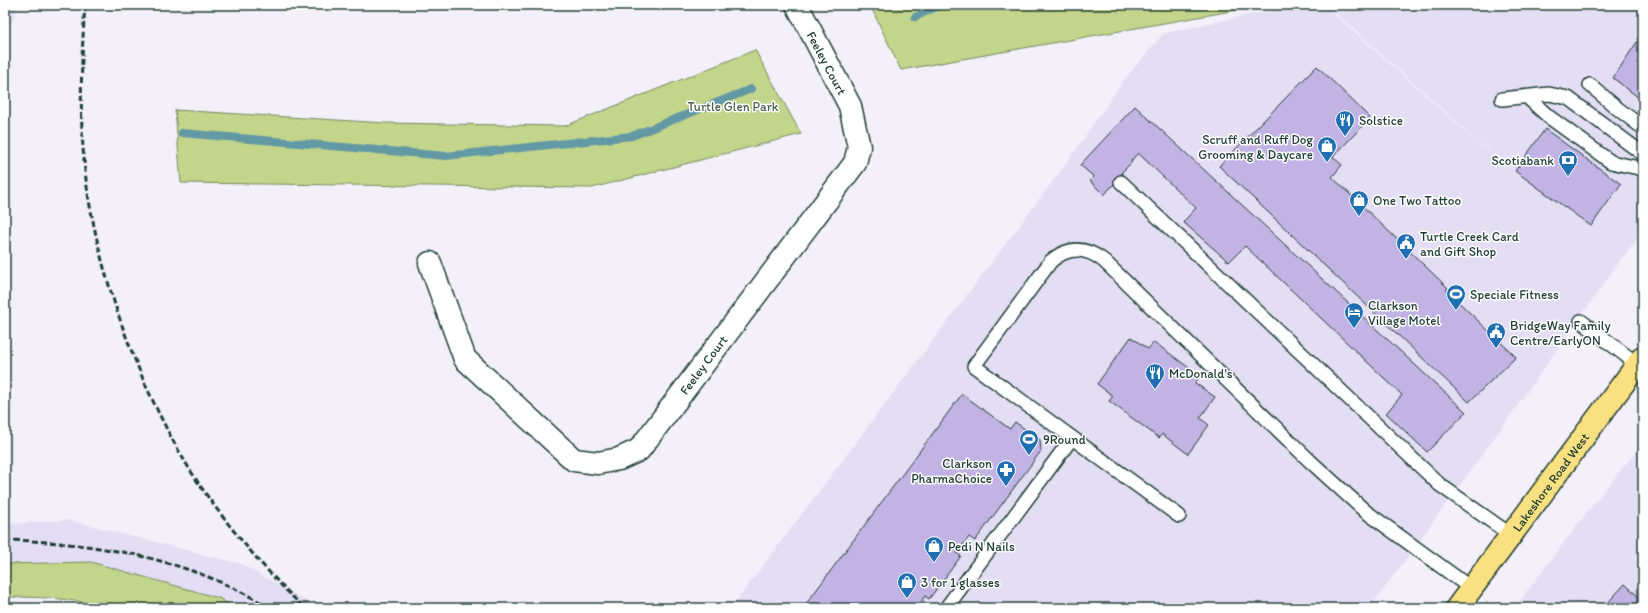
<svg xmlns="http://www.w3.org/2000/svg" width="1648" height="613" viewBox="0 0 1648 613" font-family="Itim,sans-serif">
<style>
.built{fill:#e4def4}
.green{fill:#c3d58a;stroke:#71895f}
.lines{fill:none;stroke-linecap:round;stroke-linejoin:round}
.stream{stroke:#6299a5;stroke-width:8}
.building{fill:#c1b4e5;stroke:#1f3d34}
.lane-casing{stroke:#1f3d34;stroke-width:16}
.street-casing{stroke:#1f3d34;stroke-width:25}
.primary-casing{stroke:#1f3d34;stroke-width:25}
.lane{stroke:#fff;stroke-width:13}
.street{stroke:#fff;stroke-width:22}
.primary{stroke:#f9e181;stroke-width:22}
.rail{stroke:#1f3d34;stroke-width:3;stroke-dasharray:6 3;stroke-linecap:butt}
.labels{text-anchor:middle;stroke-width:3;stroke-linejoin:round;paint-order:stroke}
.street-label{font-size:13px;fill:#1f3d34;stroke:#fff}
.park-label{font-size:13px;fill:#48634a;stroke:#fff}
.poi-label{font-size:13px;fill:#1f3d34;stroke:#fff;text-anchor:start}
</style>
<rect width="100%" height="100%" fill="#f3f0fa"/>
<filter id="ink" filterUnits="userSpaceOnUse"><feTurbulence type="fractalNoise" baseFrequency=".025" numOctaves="2"/><feDisplacementMap in="SourceGraphic" scale="8" xChannelSelector="R" yChannelSelector="G"/><feConvolveMatrix kernelMatrix="1 2 1 2 8 2 1 2 1" color-interpolation-filters="sRGB"/></filter>
<g filter="url(#ink)">
<!-- built -->
<g class="built">
<polygon points="5,5 19,5 5,37"/>
<polygon points="1296,5 1324,5 1524,183 1327,5 1643,5 1643,231 1617,265 1495,437 1370,608 731,608 1068,161 1123,81 1164,33"/>
<polygon points="1643,443 1643,608 1514,608 1587,512"/>
<polygon points="69,520 241,564 319,608 235,608 219,598 91,562 5,564 5,524"/>
</g>
<!-- green -->
<g class="green">
<polygon points="870,5 1265,5 901,70"/>
<polygon points="755,50 801,134 592,188 181,183 175,110 385,123 565,126"/>
<path d="M91,562l128,36 16,10h-127c-33,-10 -69,-11 -103,-11v-33z"/>
</g>
<g class="lines">
<!-- stream -->
<g class="stream">
<polyline points="915,17 940,5"/>
<polyline points="182,133 446,156 632,136 751,89"/>
</g>
</g>
<!-- building -->
<g class="building">
<polygon points="1643,33 1643,101 1613,78"/>
<polygon points="1317,66 1370,118 1333,157 1342,165 1332,177 1448,288 1446,290 1516,357 1469,402 1219,166"/>
<polygon points="1135,106 1466,412 1427,452 1386,413 1402,395 1245,246 1229,262 1183,222 1196,208 1138,153 1131,161 1132,162 1121,173 1123,174 1104,195 1090,181 1094,177 1080,165"/>
<polygon points="1545,129 1621,184 1591,226 1515,171"/>
<polygon points="1131,337 1148,349 1154,342 1200,376 1195,383 1215,397 1200,418 1209,425 1188,454 1162,434 1159,438 1109,401 1113,396 1097,384"/>
<polygon points="962,394 1010,429 1015,422 1040,440 1041,451 975,541 969,537 957,553 961,556 929,599 925,596 917,608 803,608"/>
<polygon points="1625,584 1643,601 1643,608 1603,608"/>
</g>
<g class="lines">
<defs>
<g id="lane">
<polyline points="1590,85 1617,108 1643,128"/>
<polyline points="1527,97 1549,117 1611,162 1643,169"/>
<polyline points="1502,99 1549,94 1568,98 1643,154"/>
<polyline points="1121,182 1440,485 1511,535"/>
<polyline points="1581,321 1637,364"/>
<path d="M1179,516l-205,-150 77,-105c18,-15 35,-14 53,0l206,200 55,50 107,78"/>
<polyline points="946,608 1072,438"/>
</g>
<g id="street">
<path id="s1" d="M430,263l35,96 109,101 24,3 21,-4 20,-9 216,-287 4,-16 -9,-41 -53,-101"/>
</g>
<g id="primary">
<path id="s2" d="M1457,608l186,-251"/>
</g>
</defs>
<!-- lane casing -->
<use href="#lane" class="lane-casing"/>
<!-- street casing -->
<use href="#street" class="street-casing"/>
<!-- primary casing -->
<use href="#primary" class="primary-casing"/>
<!-- lane -->
<use href="#lane" class="lane"/>
<!-- street -->
<use href="#street" class="street"/>
<!-- primary -->
<use href="#primary" class="primary"/>
<!-- rail -->
<g class="rail">
<path d="M85,5c-5,70 -7,147 8,216 18,91 61,200 115,276 28,39 61,77 96,111"/>
<path d="M5,540c92,2 186,19 265,68"/>
</g>
</g>
</g>
<!-- icons -->
<defs>
<symbol id="restaurant-pin" viewBox="-11 -11 22 30"><path d="M0 17L-7.5 6A9.5 9.5 0 1 1 7.5 6Z" fill="#1f6fb2" stroke="#fff"/><path d="M-5-6h1v4h1v-4h1v4h1v-4h1v5L-1.5 .5V6h-2V.5L-5-1ZM5-6V6H3V1.5H1.5Q1.5-4 5-6Z" fill="#fff"/></symbol>
<symbol id="shop-pin" viewBox="-11 -11 22 30"><path d="M0 17L-7.5 6A9.5 9.5 0 1 1 7.5 6Z" fill="#1f6fb2" stroke="#fff"/><path d="M-5-2.5h2.3a2.7 3.5 0 0 1 5.4 0H5L5.5 6h-11ZM-1.5-2.5h3a1.5 2.3 0 0 0-3 0Z" fill="#fff"/></symbol>
<symbol id="bank-pin" viewBox="-11 -11 22 30"><path d="M0 17L-7.5 6A9.5 9.5 0 1 1 7.5 6Z" fill="#1f6fb2" stroke="#fff"/><path d="M-6-4H6V4H-6ZM0-2.3a2.3 2.3 0 1 0 0 4.6a2.3 2.3 0 1 0 0-4.6Z" fill="#fff"/></symbol>
<symbol id="civic-pin" viewBox="-11 -11 22 30"><path d="M0 17L-7.5 6A9.5 9.5 0 1 1 7.5 6Z" fill="#1f6fb2" stroke="#fff"/><path d="M-.6-6.5H3V-4.5H.6V-3L4-1V1h2V6H-6V1h2V-1L-.6-3ZM-1.2 2.5V6h2.4V2.5Z" fill="#fff"/></symbol>
<symbol id="stadium-pin" viewBox="-11 -11 22 30"><path d="M0 17L-7.5 6A9.5 9.5 0 1 1 7.5 6Z" fill="#1f6fb2" stroke="#fff"/><path d="M0-5a6.5 5 0 1 0 0 10a6.5 5 0 1 0 0-10ZM-3.5-1.8h7v3.6h-7Z" fill="#fff"/></symbol>
<symbol id="hotel-pin" viewBox="-11 -11 22 30"><path d="M0 17L-7.5 6A9.5 9.5 0 1 1 7.5 6Z" fill="#1f6fb2" stroke="#fff"/><path d="M-6-4.5h1.5V1H6V5H4.5V3h-9V5H-6ZM-4 0a1.8 1.8 0 1 1 3.6 0ZM.5 0V-2.5h3Q6-2.5 6 0Z" fill="#fff"/></symbol>
<symbol id="pharmacy-pin" viewBox="-11 -11 22 30"><path d="M0 17L-7.5 6A9.5 9.5 0 1 1 7.5 6Z" fill="#1f6fb2" stroke="#fff"/><path d="M-2-6h4v4h4v4h-4v4h-4v-4h-4v-4h4Z" fill="#fff"/></symbol>
</defs>
<g fill-rule="evenodd">
<use href="#restaurant-pin" x="1334" y="109" width="22" height="30"/>
<use href="#shop-pin" x="1316" y="135" width="22" height="30"/>
<use href="#bank-pin" x="1557" y="149" width="22" height="30"/>
<use href="#shop-pin" x="1348" y="189" width="22" height="30"/>
<use href="#civic-pin" x="1395" y="232" width="22" height="30"/>
<use href="#stadium-pin" x="1445" y="283" width="22" height="30"/>
<use href="#hotel-pin" x="1343" y="301" width="22" height="30"/>
<use href="#civic-pin" x="1485" y="321" width="22" height="30"/>
<use href="#restaurant-pin" x="1144" y="362" width="22" height="30"/>
<use href="#stadium-pin" x="1018" y="428" width="22" height="30"/>
<use href="#pharmacy-pin" x="995" y="459" width="22" height="30"/>
<use href="#shop-pin" x="923" y="535" width="22" height="30"/>
<use href="#shop-pin" x="896" y="571" width="22" height="30"/>
</g>
<g class="labels">
<!-- street labels -->
<g class="street-label">
<text transform="translate(827 63) rotate(62)" y="5">Feeley Court</text>
<text dy="5" stroke="none"><textPath href="#s1" startOffset="425">Feeley Court</textPath></text>
<text dy="5" stroke="none"><textPath href="#s2" startOffset="157">Lakeshore Road West</textPath></text>
</g>
<!-- park labels -->
<g class="park-label">
<text x="733" y="111">Turtle Glen Park</text>
</g>
<!-- poi labels -->
<g class="poi-label">
<text x="1359" y="125">Solstice</text>
<text x="1313" y="144" text-anchor="end">Scruff and Ruff Dog<tspan x="1313" dy="15">Grooming &amp; Daycare</tspan></text>
<text x="1554" y="165" text-anchor="end">Scotiabank</text>
<text x="1373" y="205">One Two Tattoo</text>
<text x="1420" y="241">Turtle Creek Card<tspan x="1420" dy="15">and Gift Shop</tspan></text>
<text x="1470" y="299">Speciale Fitness</text>
<text x="1368" y="310">Clarkson<tspan x="1368" dy="15">Village Motel</tspan></text>
<text x="1510" y="330">BridgeWay Family<tspan x="1510" dy="15">Centre/EarlyON</tspan></text>
<text x="1169" y="378">McDonald's</text>
<text x="1043" y="444">9Round</text>
<text x="992" y="468" text-anchor="end">Clarkson<tspan x="992" dy="15">PharmaChoice</tspan></text>
<text x="948" y="551">Pedi N Nails</text>
<text x="921" y="587">3 for 1 glasses</text>
</g>
</g>
<!-- margin -->
<rect width="1648" height="613" fill="none" stroke="#fff" stroke-width="20"/>
<rect x="10" y="10" width="1628" height="593" fill="none" stroke="#1f3d34" stroke-width="1.5" filter="url(#ink)"/>
</svg>
